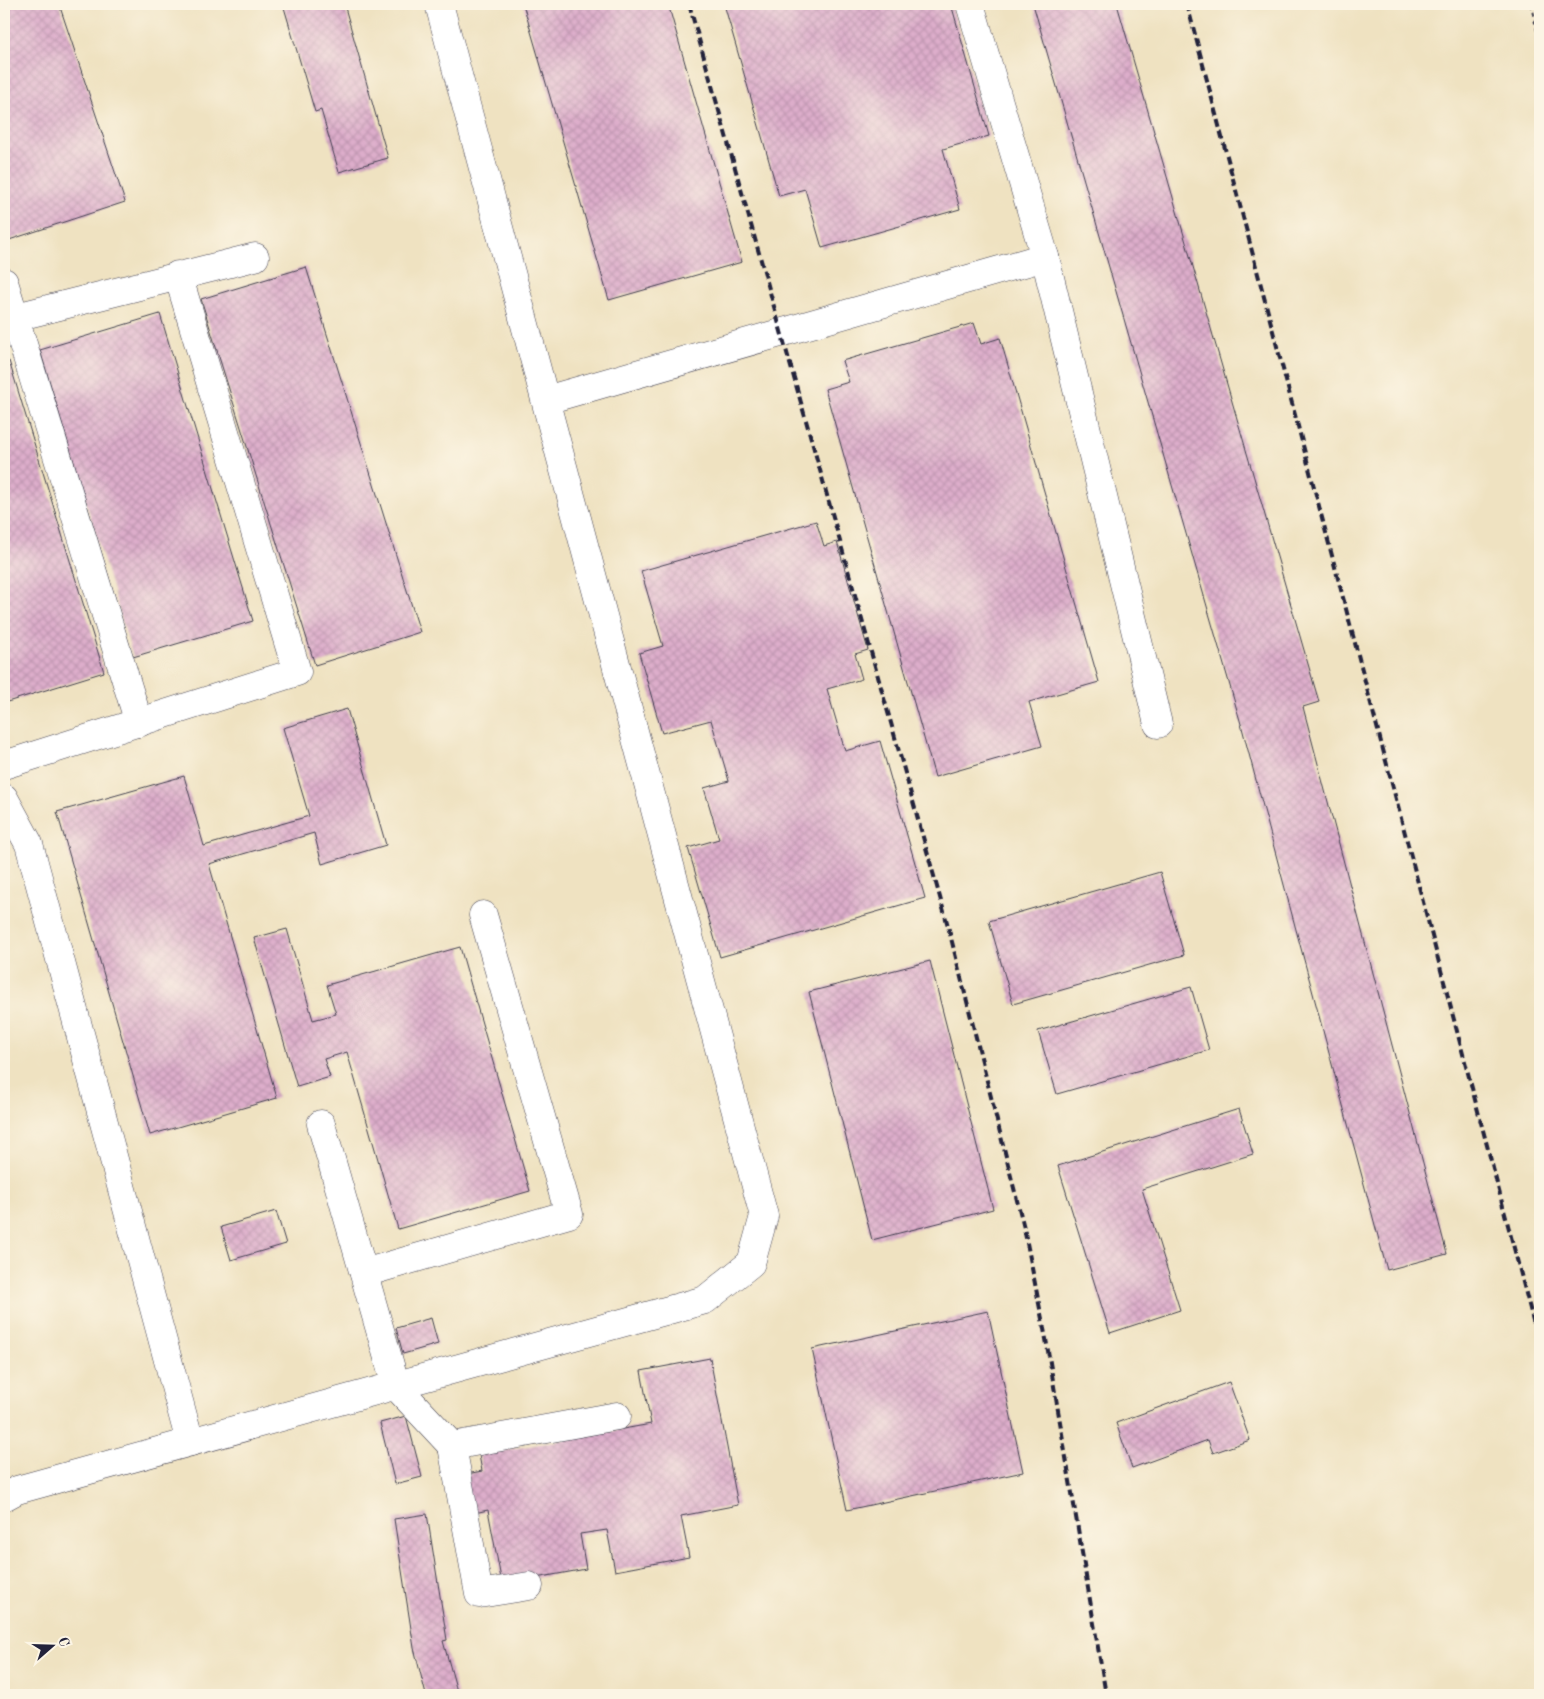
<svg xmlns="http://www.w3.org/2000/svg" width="1544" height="1699" viewBox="0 0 1544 1699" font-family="'Old Standard TT',serif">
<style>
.building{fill:url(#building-cross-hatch)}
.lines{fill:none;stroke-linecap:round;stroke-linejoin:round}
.minor-casing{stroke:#413f4f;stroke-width:29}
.path{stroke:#413f4f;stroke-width:3;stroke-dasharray:4 4;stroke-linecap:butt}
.minor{stroke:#fff;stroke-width:28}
.rail{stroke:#22223b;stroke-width:4;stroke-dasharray:8 4;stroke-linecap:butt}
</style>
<defs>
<pattern id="building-cross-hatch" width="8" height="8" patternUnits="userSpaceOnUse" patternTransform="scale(1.25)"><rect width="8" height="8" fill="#ddadcb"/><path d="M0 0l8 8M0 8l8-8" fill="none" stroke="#bd95af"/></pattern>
</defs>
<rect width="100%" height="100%" fill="#fcf5e5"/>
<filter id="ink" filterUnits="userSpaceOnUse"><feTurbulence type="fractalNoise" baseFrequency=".02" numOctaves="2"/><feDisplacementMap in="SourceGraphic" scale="10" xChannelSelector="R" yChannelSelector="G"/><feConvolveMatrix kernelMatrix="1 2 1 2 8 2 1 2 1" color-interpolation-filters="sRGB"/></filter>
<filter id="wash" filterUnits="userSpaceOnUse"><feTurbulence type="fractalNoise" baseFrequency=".0096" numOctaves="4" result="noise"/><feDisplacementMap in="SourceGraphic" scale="20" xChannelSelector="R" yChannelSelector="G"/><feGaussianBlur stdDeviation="1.12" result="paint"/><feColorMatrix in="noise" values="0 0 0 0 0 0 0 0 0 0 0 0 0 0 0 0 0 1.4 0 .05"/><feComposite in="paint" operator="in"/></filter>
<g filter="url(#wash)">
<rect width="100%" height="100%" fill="#efe2c1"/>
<g id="blocks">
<!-- building -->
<g class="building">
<polygon points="4,4 59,4 125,202 6,241 4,233"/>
<polygon points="283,4 344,4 388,158 339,172 321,110 315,112"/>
<polygon points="523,4 668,4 742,262 609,300"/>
<polygon points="724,4 951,4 989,136 943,149 960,209 822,248 805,189 779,196"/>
<polygon points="1033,4 1117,4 1319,702 1303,707 1447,1254 1387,1270 1241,724"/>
<polygon points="306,267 420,632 315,665 201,299"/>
<polygon points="160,314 253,621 133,657 40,350"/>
<polygon points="974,323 981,344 1000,338 1099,682 1029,702 1042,746 935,777 825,389 849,382 842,361"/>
<polygon points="9,361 104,672 4,703 4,362"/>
<polygon points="816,521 824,546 837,542 868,650 855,654 862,679 827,689 845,751 880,741 925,898 720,957 688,848 719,839 704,788 729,781 711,720 662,733 639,653 663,646 641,571"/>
<polygon points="347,709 386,845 322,864 314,833 209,864 277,1098 150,1135 57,812 184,776 204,846 309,816 283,728"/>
<polygon points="1160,872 1184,955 1013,1004 989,921"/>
<polygon points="287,929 313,1020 336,1014 327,985 460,947 530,1191 398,1229 347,1052 324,1059 330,1077 297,1087 254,938"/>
<polygon points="930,961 993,1209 872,1240 809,992"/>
<polygon points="1191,987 1209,1050 1057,1094 1038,1031"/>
<polygon points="1239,1109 1253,1154 1142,1189 1180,1310 1110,1333 1058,1166"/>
<polygon points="276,1211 286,1244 231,1260 221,1227"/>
<polygon points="988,1311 1023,1472 847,1510 812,1349"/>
<polygon points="431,1318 438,1344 403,1354 396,1328"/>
<polygon points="710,1358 738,1505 681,1516 689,1557 615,1571 607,1530 580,1534 586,1569 502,1584 488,1510 470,1514 462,1475 482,1471 479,1455 651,1424 641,1371"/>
<polygon points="1229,1382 1250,1440 1213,1453 1208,1440 1132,1468 1116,1423"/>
<polygon points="406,1416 422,1477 395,1484 380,1423"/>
<polygon points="427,1514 447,1640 443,1641 458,1695 426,1695 414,1648 394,1519"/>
</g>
</g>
</g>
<g filter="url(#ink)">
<use href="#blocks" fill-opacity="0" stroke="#413f4f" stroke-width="1"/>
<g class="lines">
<defs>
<g id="minor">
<polyline points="970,4 1045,257 1158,724"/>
<polyline points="4,282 139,723"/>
<polyline points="4,320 255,257"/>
<polyline points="546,400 1045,257"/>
<polyline points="4,765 297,672 178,275"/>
<polyline points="4,798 29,844 190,1442"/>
<polyline points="321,1124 396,1386 452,1446"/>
<polyline points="364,1273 569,1214 483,915"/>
<polyline points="4,1497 17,1490 705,1300 751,1263 764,1216 439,4"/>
<polyline points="529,1586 479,1594 452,1446 617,1416"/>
</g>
</defs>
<!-- minor casing -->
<use href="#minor" class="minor-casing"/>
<!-- path -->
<polyline class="path" points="1531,4 1540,42"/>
<!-- minor -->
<use href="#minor" class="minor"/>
<!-- rail -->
<g class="rail">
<polyline points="689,4 948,926 1024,1228 1046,1339 1106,1695"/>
<polyline points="1187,4 1540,1347"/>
</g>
</g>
</g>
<!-- margin -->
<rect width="1544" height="1699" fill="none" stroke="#fcf5e5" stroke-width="20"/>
<!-- north arrow -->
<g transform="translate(52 1646) rotate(70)" stroke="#fcf5e5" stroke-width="4" paint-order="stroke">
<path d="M0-4L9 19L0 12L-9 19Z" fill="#22223b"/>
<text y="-8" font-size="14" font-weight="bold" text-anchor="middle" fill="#22223b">С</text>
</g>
</svg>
